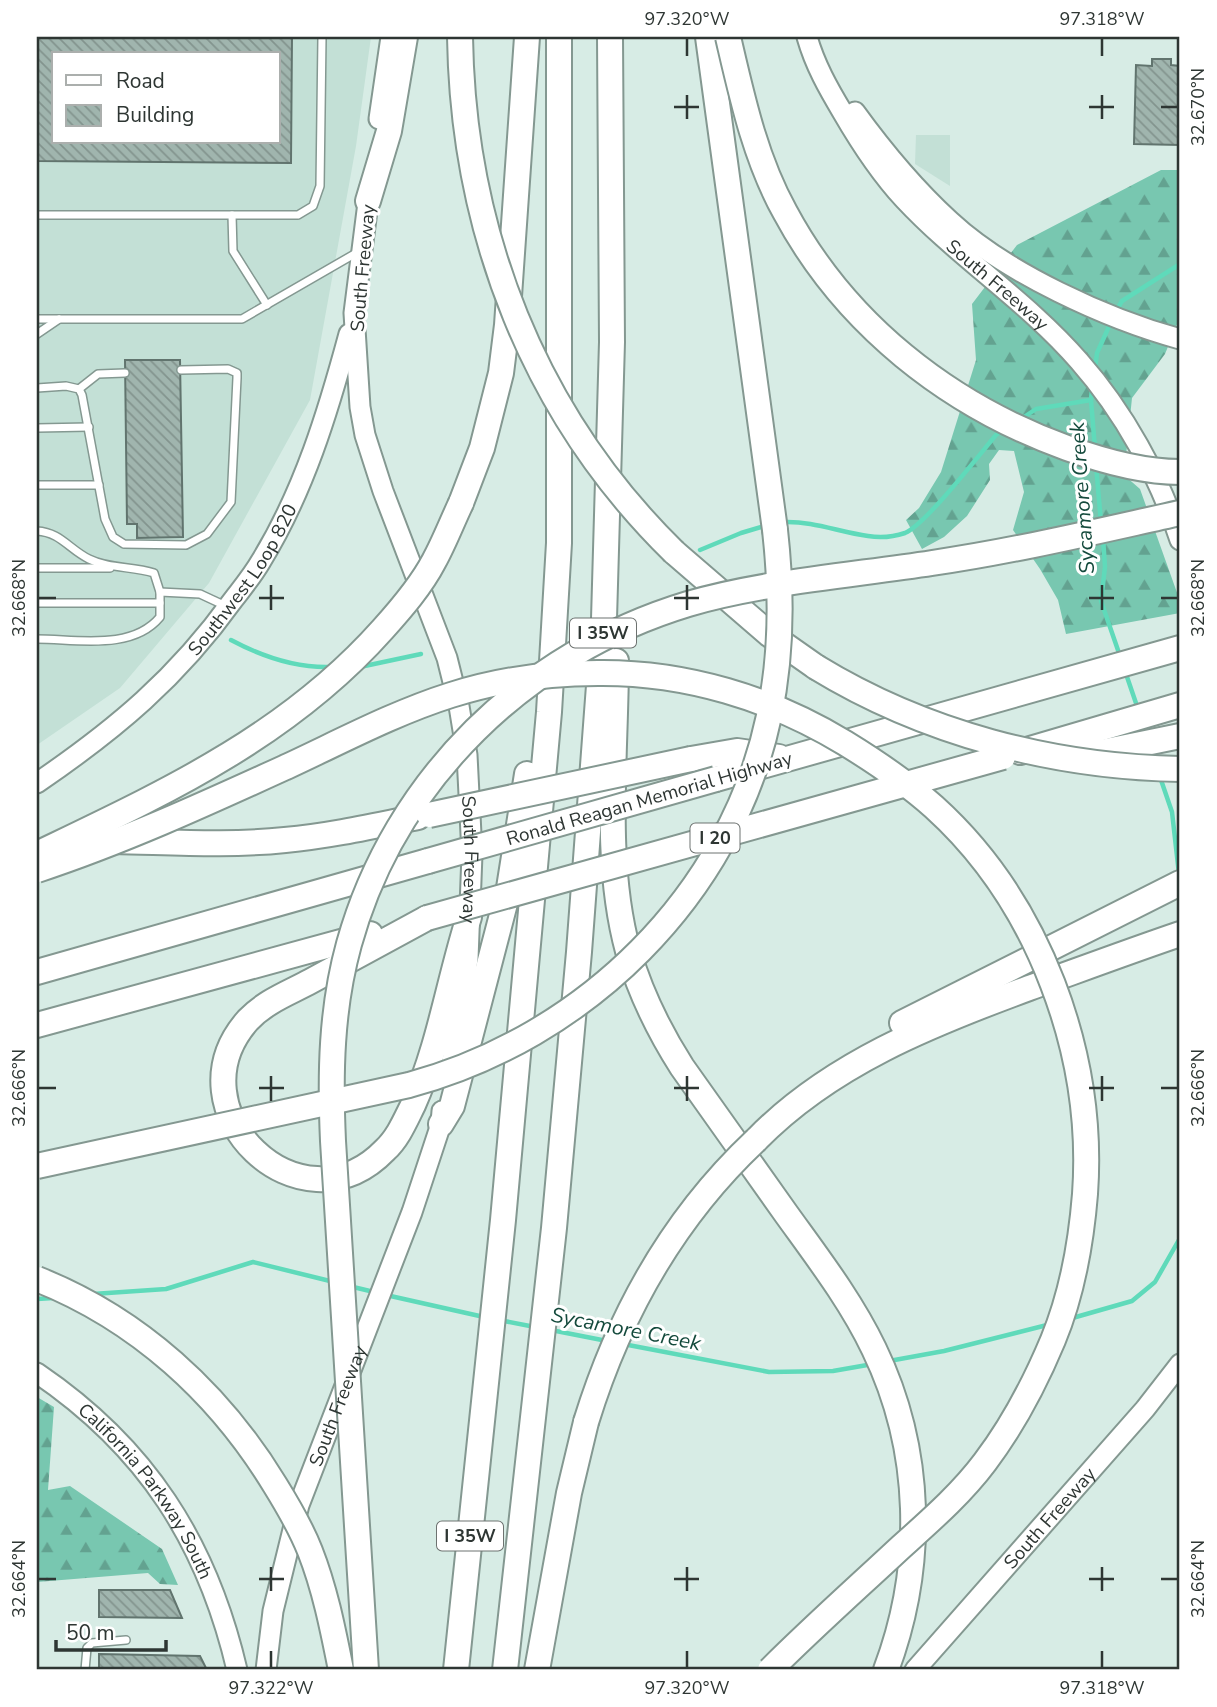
<svg xmlns="http://www.w3.org/2000/svg" width="1217" height="1707" viewBox="0 0 1217 1707" font-family="'Nunito Sans',sans-serif">
<style>
.built{fill:#c3e0d6;fill-rule:evenodd}
.forest{fill:url(#forest-firs)}
.lines{fill:none;stroke-linecap:round;stroke-linejoin:round}
.stream{stroke:#5fdaba;stroke-width:4.5}
.building{fill:url(#building-back-hatch);stroke:#61746e;stroke-width:2;fill-rule:evenodd}
.service-casing{stroke:#849891;stroke-width:10}
.secondary-casing{stroke:#849891;stroke-width:23}
.motorway-casing{stroke:#849891;stroke-width:28}
.service{stroke:#fff;stroke-width:7}
.secondary{stroke:#fff;stroke-width:19}
.motorway{stroke:#fff;stroke-width:24}
.motorway-bridge-casing{stroke:#849891;stroke-width:28;stroke-linecap:butt}
.motorway-bridge{stroke:#fff;stroke-width:24}
.ticks{fill:none;stroke:#2e3633;stroke-width:2.5}
.labels{text-anchor:middle;stroke-width:6;stroke-linejoin:round;paint-order:stroke}
.shield{fill:#fff;stroke:#6d7270;stroke-width:2}
.shield-label{font-size:18px;font-weight:bold;fill:#2e3633}
.street-label{font-size:19px;fill:#2e3633;stroke:#fff}
.water-label{font-size:21px;font-style:italic;fill:#144a3c;stroke:#fff}
.neatline{fill:none;stroke:#2e3633;stroke-width:2.5}
.ticks-label{font-size:18px;text-anchor:middle;fill:#2e3633}
</style>
<defs>
<pattern id="forest-firs" width="22" height="20" patternUnits="userSpaceOnUse" patternTransform="scale(1.75)"><rect width="22" height="20" fill="#78c7b0"/><path d="M5 1l3.5 6h-7zM16 11l3.5 6h-7z" fill="#63a290"/></pattern>
<pattern id="building-back-hatch" width="6" height="6" patternUnits="userSpaceOnUse" patternTransform="scale(1.75)"><rect width="6" height="6" fill="#a0b5ae"/><path d="M-1 5l2 2M0 0l6 6M5-1l2 2" fill="none" stroke="#83948e"/></pattern>
</defs>
<rect width="100%" height="100%" fill="#d7ece5"/>
<!-- built -->
<g class="built">
<path d="M37,37h334l-15,109 -46,254 -101,183 -89,105 -83,57zM54,54h224v88h-224z"/>
<polygon points="916,135 950,135 950,186 915,164"/>
</g>
<!-- forest -->
<g class="forest">
<polygon points="1161,170 1180,170 1180,317 1165,354 1132,398 1124,475 1140,489 1180,601 1180,613 1066,634 1058,600 1040,569 1013,530 1024,492 1014,451 999,450 989,464 990,480 967,516 944,537 922,549 906,520 919,508 941,472 976,360 972,304 1017,245"/>
<polygon points="37,1397 54,1407 48,1490 70,1486 162,1549 178,1585 160,1584 148,1573 37,1582"/>
</g>
<g class="lines">
<!-- stream -->
<g class="stream">
<polyline points="1116,311 1122,301 1180,264"/>
<polyline points="1095,369 1097,353 1111,322"/>
<polyline points="1092,388 1091,400 1095,449"/>
<polyline points="1021,419 1036,409 1091,400"/>
<polyline points="1096,465 1101,523"/>
<path d="M784,522c29,-1 55,10 84,14 12,2 25,1 37,-3 21,-9 73,-77 91,-98l8,-6"/>
<polyline points="1103,538 1105,567 1101,601 1120,656"/>
<polyline points="700,550 741,533 768,525"/>
<path d="M231,640c30,16 65,28 99,27"/>
<polyline points="360,667 421,654"/>
<polyline points="1125,671 1138,709"/>
<polyline points="1160,777 1172,812 1179,874"/>
<polyline points="349,1286 374,1292"/>
<polyline points="93,1294 166,1289 253,1262 334,1282"/>
<polyline points="386,1295 484,1317"/>
<polyline points="37,1299 53,1298"/>
<polyline points="1069,1319 1132,1301 1155,1282 1180,1238"/>
<polyline points="499,1320 535,1327"/>
<polyline points="551,1330 607,1341"/>
<polyline points="623,1344 769,1372 833,1371 873,1364"/>
<polyline points="889,1361 944,1351 1051,1324"/>
</g>
</g>
<!-- building -->
<g class="building">
<path d="M37,37h255l-1,126 -254,-2zM54,54h224v88h-224z"/>
<polygon points="1152,59 1171,59 1171,65 1180,66 1180,145 1134,144 1136,65 1152,66"/>
<polygon points="125,360 180,360 183,537 137,538 137,524 127,524"/>
<polygon points="99,1590 170,1590 182,1618 99,1617"/>
<polygon points="99,1654 200,1656 207,1670 99,1670"/>
</g>
<g class="lines">
<defs>
<g id="service">
<polyline points="37,215 298,215 313,206 320,186 322,37"/>
<polyline points="232,215 233,251 267,305"/>
<polyline points="37,319 242,319 358,252"/>
<polyline points="37,334 59,319"/>
<polyline points="37,388 66,386 79,389 82,395 105,519 113,537 124,544 186,545 207,534 231,502 237,378 237,373 228,369 181,370"/>
<polyline points="79,389 98,374 125,373"/>
<polyline points="37,428 89,427"/>
<polyline points="37,485 99,485"/>
<path d="M37,531c23,1 33,19 52,28 20,10 44,7 65,14l6,19v25c-28,34 -83,22 -123,22"/>
<polyline points="37,568 110,568"/>
<polyline points="160,592 200,594 228,607"/>
<polyline points="37,603 160,603"/>
<polyline points="85,1670 87,1648 92,1643 126,1640"/>
</g>
<g id="secondary">
<path id="s1" d="M807,37c8,28 21,51 36,76 18,31 37,60 61,86 54,58 123,102 175,162 45,51 80,115 101,179"/>
<path d="M855,112c29,40 59,76 95,109 56,52 157,98 230,118"/>
<polyline points="379,119 391,37"/>
<path id="s2" d="M370,187l-16,126 6,94 5,28 18,56 64,167 12,48 8,49 5,99 -4,105 -18,115"/>
<path id="s3" d="M37,783c79,-54 140,-105 196,-183 10,-13 20,-25 28,-39 43,-70 67,-149 88,-227"/>
<path id="s4" d="M37,1373c109,74 170,169 200,297"/>
<path id="s5" d="M266,1670l7,-59 26,-106 113,-293 29,-88 1,-13"/>
<path id="s6" d="M915,1670l230,-261 35,-45"/>
</g>
<g id="motorway">
<polyline points="708,37 775,530"/>
<polyline points="368,201 389,131 405,37"/>
<polyline points="461,503 482,448 501,373 507,325 527,37"/>
<polyline points="674,552 769,634 816,667"/>
<path d="M616,661c0,94 -13,199 12,290 12,41 31,80 54,116 35,49 70,99 105,148 31,43 64,86 87,134 49,101 51,217 12,321"/>
<polyline points="1020,752 1180,705"/>
<polyline points="1074,754 1097,753 1180,736"/>
<polyline points="691,759 737,751 779,757"/>
<polyline points="716,779 1180,648"/>
<path d="M113,841c58,1 115,5 172,-1 45,-4 89,-14 133,-23"/>
<path d="M427,918c-38,21 -77,42 -116,63 -22,12 -45,20 -63,39 -80,90 53,217 137,130 13,-12 20,-29 28,-45 27,-61 36,-126 56,-188"/>
<polyline points="37,972 428,861"/>
<polyline points="902,1023 1180,883"/>
<polyline points="37,1025 370,934"/>
<polyline points="441,1124 452,1106 509,888 527,774"/>
<path d="M756,1140c74,-76 175,-116 273,-152 50,-18 101,-37 151,-54"/>
<polyline points="456,1670 503,1220 549,712 559,543 559,37"/>
<polyline points="505,1670 554,1228 579,952 604,619 612,342 610,37"/>
<polyline points="537,1670 569,1493 586,1422"/>
</g>
</defs>
<!-- service casing -->
<use href="#service" class="service-casing"/>
<!-- secondary casing -->
<use href="#secondary" class="secondary-casing"/>
<!-- motorway casing -->
<use href="#motorway" class="motorway-casing"/>
<!-- service -->
<use href="#service" class="service"/>
<!-- secondary -->
<use href="#secondary" class="secondary"/>
<!-- motorway -->
<use href="#motorway" class="motorway"/>
<defs>
<g id="motorway-bridge">
<path d="M460,37c3,195 74,378 214,515"/>
<path d="M728,37c14,60 27,121 57,175 60,112 163,193 282,236 36,13 75,24 113,24"/>
<path d="M816,667c108,66 237,100 364,102"/>
<polyline points="429,815 691,759"/>
<path d="M37,854c127,-61 250,-117 346,-225 18,-20 38,-43 51,-68 10,-18 18,-39 27,-58"/>
<polyline points="428,861 716,779"/>
<path d="M37,870c85,-28 168,-66 249,-103 54,-25 108,-54 165,-72 47,-15 98,-22 147,-22 87,-1 173,25 247,70 31,19 62,40 89,64 105,95 161,247 151,387 -4,50 -13,100 -32,146 -18,43 -40,85 -68,122 -24,32 -54,58 -84,85 -44,41 -89,81 -131,123"/>
<polyline points="427,918 1003,757"/>
<path d="M37,1166l372,-81c175,-47 322,-189 360,-369 13,-61 13,-124 6,-186"/>
<path d="M37,1279c101,40 182,114 238,206 13,21 26,43 35,66 15,38 23,79 31,119"/>
<path d="M586,1422c33,-107 88,-205 170,-282"/>
<path d="M366,1670l-33,-529c-3,-67 -2,-132 16,-197 46,-165 177,-291 339,-340 75,-22 166,-29 244,-41 83,-12 166,-32 248,-50"/>
</g>
</defs>
<!-- motorway-bridge casing -->
<use href="#motorway-bridge" class="motorway-bridge-casing"/>
<!-- motorway-bridge -->
<use href="#motorway-bridge" class="motorway-bridge"/>
</g>
<!-- ticks -->
<path class="ticks" d="M687,38v18M1102,38v18M687,95v24M1102,95v24M674,107h25M1089,107h25M1161,107h17M271,585v25M687,585v25M1102,585v25M38,598h18M259,598h25M674,598h25M1089,598h25M1161,598h17M271,1076v25M687,1076v25M1102,1076v25M38,1088h18M259,1088h25M674,1088h25M1089,1088h25M1161,1088h17M271,1567v24M687,1567v24M1102,1567v24M38,1579h18M259,1579h25M674,1579h25M1089,1579h25M1161,1579h17M271,1651v17M687,1651v17M1102,1651v17"/>
<g class="labels">
<!-- shield labels -->
<g class="shield">
<rect x="570" y="618.5" width="66" height="29" rx="5"/>
<rect x="690.5" y="823.5" width="49" height="29" rx="5"/>
<rect x="437" y="1521.5" width="66" height="29" rx="5"/>
</g>
<g class="shield-label">
<text x="603" y="639">I 35W</text>
<text x="715" y="844">I 20</text>
<text x="470" y="1542">I 35W</text>
</g>
<!-- street labels -->
<g class="street-label">
<text transform="translate(362 268) rotate(-85)" y="7">South Freeway</text>
<text dy="7" stroke="none"><textPath href="#s1" startOffset="317">South Freeway</textPath></text>
<text dy="7" stroke="none"><textPath href="#s3" startOffset="292">Southwest Loop 820</textPath></text>
<text transform="translate(649 798) rotate(-16)" y="7">Ronald Reagan Memorial Highway</text>
<text dy="7" stroke="none"><textPath href="#s2" startOffset="691">South Freeway</textPath></text>
<text dy="7" stroke="none"><textPath href="#s5" startOffset="275">South Freeway</textPath></text>
<text dy="7" stroke="none"><textPath href="#s4" startOffset="163">California Parkway South</textPath></text>
<text dy="7" stroke="none"><textPath href="#s6" startOffset="203">South Freeway</textPath></text>
</g>
<!-- water labels -->
<g class="water-label">
<text transform="translate(1082 498) rotate(-94)" y="7">Sycamore Creek</text>
<text transform="translate(626 1329) rotate(11)" y="7">Sycamore Creek</text>
</g>
</g>
<!-- border -->
<rect width="1217" height="1707" fill="none" stroke="#ffffff" stroke-width="77"/>
<!-- legend -->
<rect x="52" y="52" width="228" height="91" fill="#ffffff" stroke="#abafad" stroke-width="2"/>
<rect x="66" y="75" width="35" height="10" fill="#ffffff" stroke="#abafad" stroke-width="2"/>
<text x="116" y="88" font-size="21" fill="#2e3633">Road</text>
<rect x="66" y="105" width="35" height="21" fill="url(#building-back-hatch)" stroke="#abafad" stroke-width="2"/>
<text x="116" y="122" font-size="21" fill="#2e3633">Building</text>
<!-- scale -->
<path d="M56 1640v10h110v-10" fill="none" stroke="#2e3633" stroke-width="3.5"/>
<text x="66" y="1640" font-size="21" fill="#2e3633" stroke="#ffffff" stroke-width="5" paint-order="stroke">50 m</text>
<rect x="38" y="38" width="1140" height="1630" class="neatline"/>
<g class="ticks-label">
<text x="687" y="25">97.320°W</text>
<text x="1102" y="25">97.318°W</text>
<text transform="translate(1198 107) rotate(-90)" y="6">32.670°N</text>
<text transform="translate(19 598) rotate(-90)" y="6">32.668°N</text>
<text transform="translate(1198 598) rotate(-90)" y="6">32.668°N</text>
<text transform="translate(19 1088) rotate(-90)" y="6">32.666°N</text>
<text transform="translate(1198 1088) rotate(-90)" y="6">32.666°N</text>
<text transform="translate(19 1579) rotate(-90)" y="6">32.664°N</text>
<text transform="translate(1198 1579) rotate(-90)" y="6">32.664°N</text>
<text x="271" y="1694">97.322°W</text>
<text x="687" y="1694">97.320°W</text>
<text x="1102" y="1694">97.318°W</text>
</g>
</svg>
